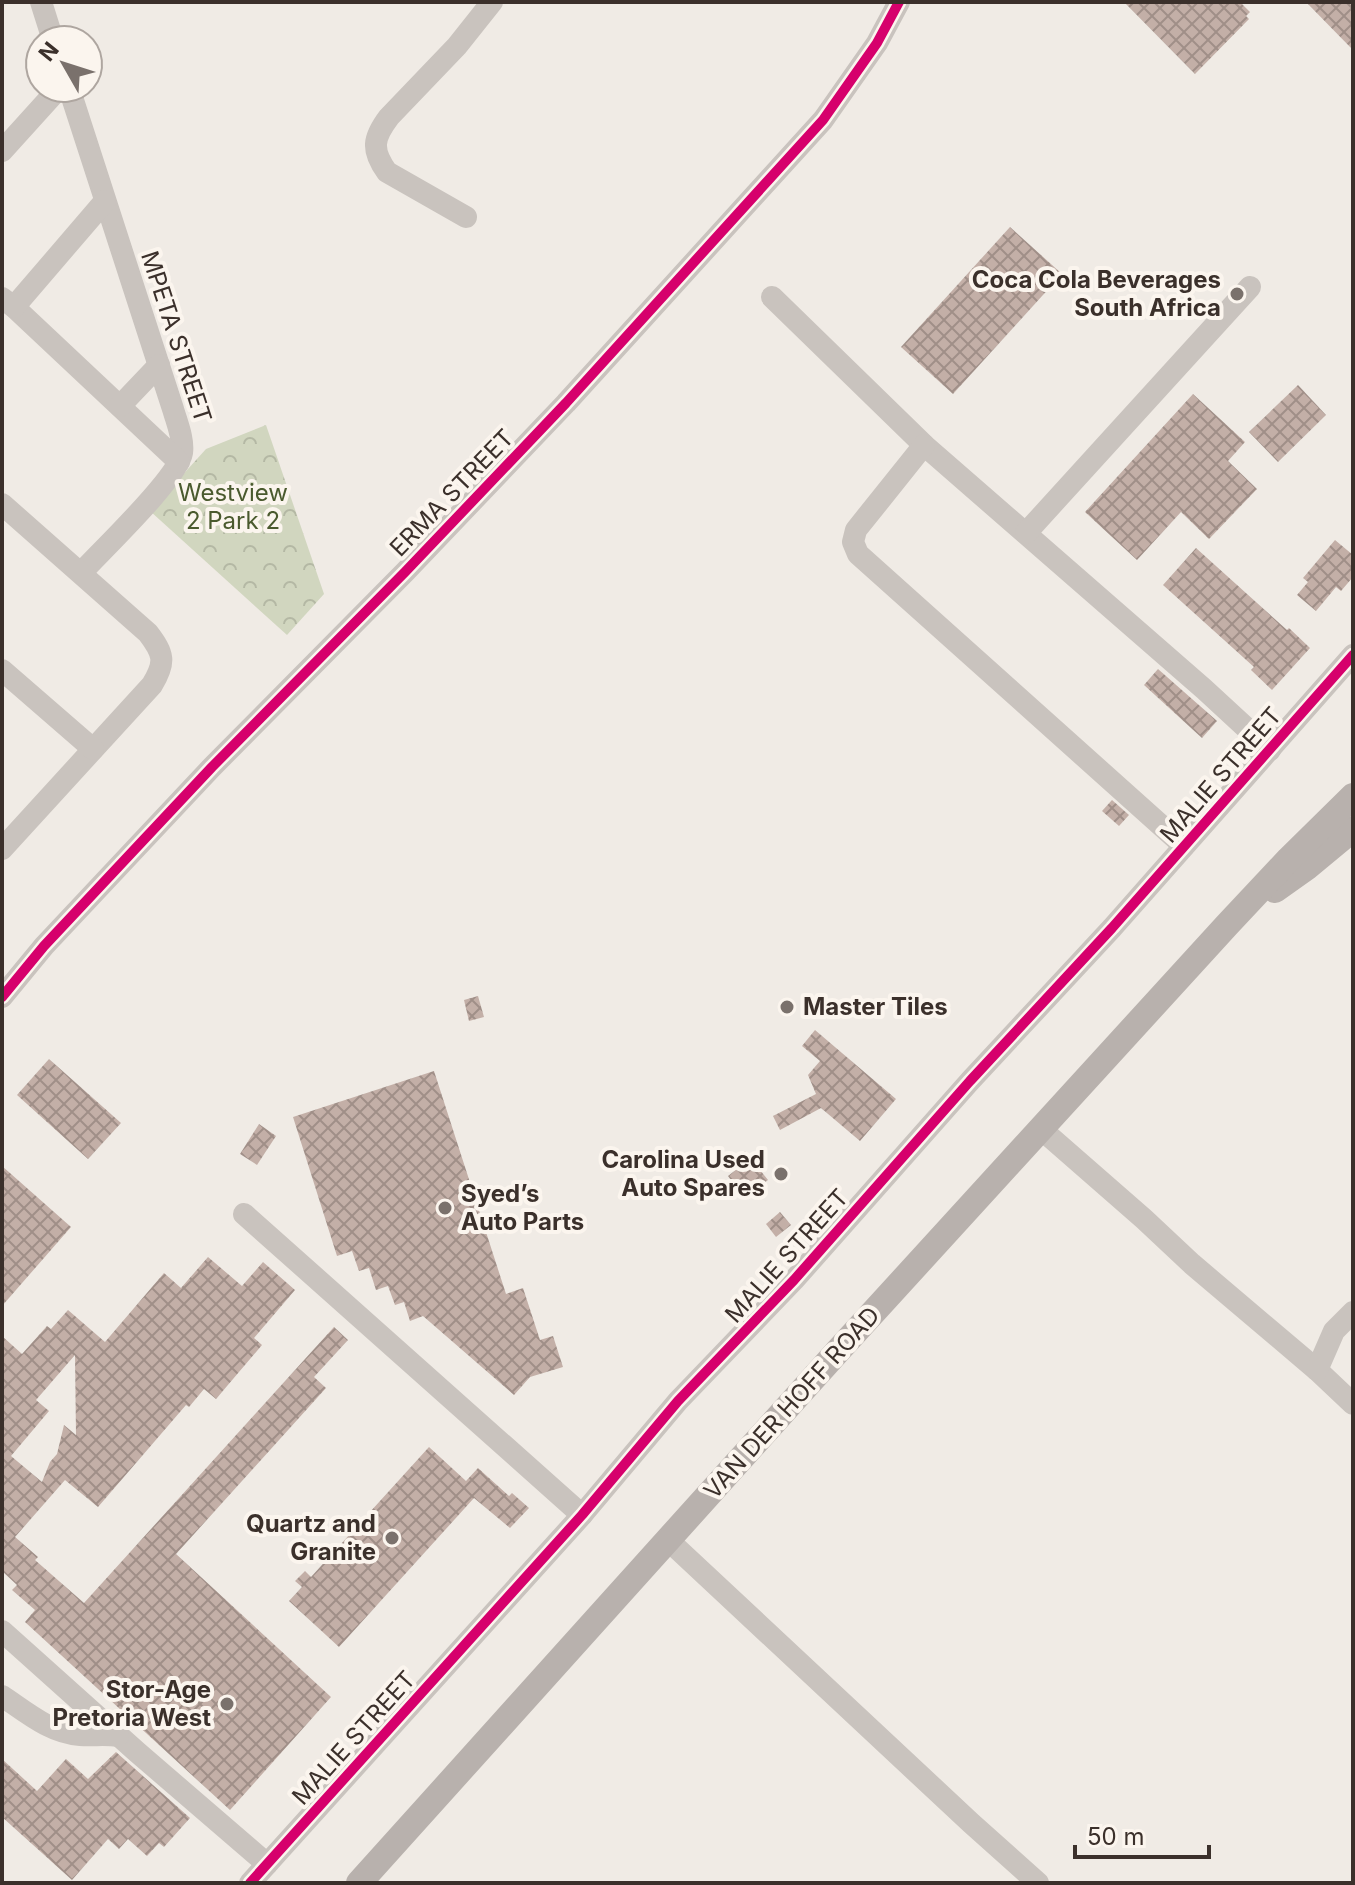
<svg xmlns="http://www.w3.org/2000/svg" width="1355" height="1885" viewBox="0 0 1355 1885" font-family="Inter,sans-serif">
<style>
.park{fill:url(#park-crowns)}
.building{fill:url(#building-cross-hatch);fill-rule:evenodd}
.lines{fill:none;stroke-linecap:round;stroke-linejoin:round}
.minor{stroke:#c9c3be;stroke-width:22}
.major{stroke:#b8b1ad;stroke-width:26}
.cycleway-casing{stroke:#fbf5ee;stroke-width:15}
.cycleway{stroke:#d6006c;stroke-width:10}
.poi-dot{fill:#7a716c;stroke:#fbf5ee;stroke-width:3}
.labels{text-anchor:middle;stroke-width:8;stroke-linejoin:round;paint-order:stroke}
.poi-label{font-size:24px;font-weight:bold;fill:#3b302b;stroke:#fbf5ee;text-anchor:end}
.street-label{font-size:24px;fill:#3b302b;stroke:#fbf5ee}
.park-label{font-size:24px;fill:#4a5a2e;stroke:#fbf5ee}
</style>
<defs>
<pattern id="park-crowns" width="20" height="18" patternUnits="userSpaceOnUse" patternTransform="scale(2)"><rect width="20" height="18" fill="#d1d6bf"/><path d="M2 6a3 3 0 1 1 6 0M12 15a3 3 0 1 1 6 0" fill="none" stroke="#b4b8a4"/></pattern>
<pattern id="building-cross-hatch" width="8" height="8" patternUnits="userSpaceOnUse" patternTransform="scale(2)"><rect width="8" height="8" fill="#c3afa7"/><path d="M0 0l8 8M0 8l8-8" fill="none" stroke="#a08f88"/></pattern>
</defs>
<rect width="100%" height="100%" fill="#f0ebe5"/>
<!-- park -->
<polygon class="park" points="266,425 324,594 287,635 150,511 206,449"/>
<!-- building -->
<g class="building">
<polygon points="1124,2 1240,2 1250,12 1246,16 1249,19 1195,74"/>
<polygon points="1306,2 1353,2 1353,50"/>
<polygon points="1010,227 1062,274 953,394 901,347"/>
<polygon points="1298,385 1326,415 1278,462 1249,432"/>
<polygon points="1193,394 1245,442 1228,461 1257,489 1209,539 1181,512 1137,560 1085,512"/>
<polygon points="1335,540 1353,555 1353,577 1341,591 1336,587 1316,611 1297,595 1308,582 1303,578"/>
<polygon points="1196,548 1287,630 1289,628 1310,648 1272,690 1251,670 1254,667 1163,585"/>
<polygon points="1158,669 1217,721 1202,738 1144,685"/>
<polygon points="1112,800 1129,815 1119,826 1102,811"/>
<polygon points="478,996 484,1017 469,1021 464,1000"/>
<polygon points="815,1030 896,1099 860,1141 821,1108 780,1130 773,1116 816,1094 808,1075 820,1061 802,1046"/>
<polygon points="49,1059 121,1123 88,1159 17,1095"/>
<polygon points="434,1071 506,1294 523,1288 540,1340 553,1336 563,1367 530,1377 514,1395 423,1316 410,1321 404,1302 395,1305 388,1286 376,1290 369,1268 359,1271 352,1251 337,1256 293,1117"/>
<polygon points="259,1124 276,1136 257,1165 240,1154"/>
<polygon points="745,1151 768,1180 744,1198 728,1176 737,1169 731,1161"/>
<polygon points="2,1166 71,1227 2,1306"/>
<polygon points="780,1212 791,1225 776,1237 766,1224"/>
<path d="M208,1257l34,29 21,-24 32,28 -41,48 8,7 -46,54 -12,-10 -15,18 -3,-2 -88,102 -33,-27 -50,57 23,20 -3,3 49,43 250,-276 14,13 -34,37 12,11 -150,166 155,143 -101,113 -205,-188 10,-12 -23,-20 5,-5 -15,-14v-235l20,18 25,-28 4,3 17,-19 37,32 59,-69 17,15zM75,1355l1,80 -12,-10 -7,29 -7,8 -8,20 -31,-26 38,-45 -13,-11z"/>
<polygon points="429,1447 466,1481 478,1468 509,1496 512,1493 529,1508 510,1528 474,1498 339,1647 289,1601 302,1587 295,1581 305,1571 311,1577"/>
<polygon points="116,1752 190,1818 164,1847 159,1843 147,1856 128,1839 119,1849 108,1839 72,1880 2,1817 2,1759 37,1791 66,1759 88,1779"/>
</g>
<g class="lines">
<!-- minor -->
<g class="minor">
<polyline points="41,2 53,40"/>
<path d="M69,88l104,321c4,14 11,30 9,44 -4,25 -80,97 -101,120"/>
<polyline points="2,151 59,88"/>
<path d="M466,217l-79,-45c-16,-22 -14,-34 2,-55l68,-71 35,-44"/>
<polyline points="772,297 924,445 1204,689 1270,750"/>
<polyline points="2,298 14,307 179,462"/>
<polyline points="14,307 105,201"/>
<polyline points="120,406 159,365"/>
<polyline points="924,445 856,530 853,542 858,554 1184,846"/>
<path d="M2,504l146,129c16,21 18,29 4,52l-150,164"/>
<polyline points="1026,533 1250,287"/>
<polyline points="2,670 93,749"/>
<polyline points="2,997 44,946 212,767 405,572 566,403 823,120 877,43 899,2"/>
<polyline points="1041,1129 1144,1219 1192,1264 1317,1370 1353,1404"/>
<polyline points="244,1214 582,1515"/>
<polyline points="1317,1370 1334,1331 1353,1312"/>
<polyline points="668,1540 971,1823 1038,1883"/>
<polyline points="2,1631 137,1752 267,1864"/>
<path d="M2,1696c24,16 48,37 78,39 13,1 25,-1 38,1"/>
<polyline points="250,1883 582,1515 678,1401 794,1280 970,1081 1112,928 1353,655"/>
</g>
<!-- major -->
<g class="major">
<polyline points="1275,890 1306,868 1353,829"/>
<polyline points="359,1883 837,1352 1227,925 1289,859 1353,796"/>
</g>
<defs>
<g id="cycleway">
<polyline points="2,997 44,946 212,767 405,572 566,403 823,120 877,43 899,2"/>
<polyline points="250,1883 582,1515 678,1401 794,1280 970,1081 1112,928 1353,655"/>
</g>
</defs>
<!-- cycleway casing -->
<use href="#cycleway" class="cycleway-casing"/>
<!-- cycleway -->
<use href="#cycleway" class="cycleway"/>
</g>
<!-- markers -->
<g class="poi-dot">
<circle cx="1237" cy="294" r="8"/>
<circle cx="787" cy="1007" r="8"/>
<circle cx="781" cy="1174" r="8"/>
<circle cx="445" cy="1208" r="8"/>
<circle cx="392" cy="1538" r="8"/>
<circle cx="227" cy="1704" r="8"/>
</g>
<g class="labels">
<!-- poi labels -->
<g class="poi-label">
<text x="1221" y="288">Coca Cola Beverages<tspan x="1221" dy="28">South Africa</tspan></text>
<text x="803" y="1015" text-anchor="start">Master Tiles</text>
<text x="765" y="1168">Carolina Used<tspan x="765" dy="28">Auto Spares</tspan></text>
<text x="461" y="1202" text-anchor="start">Syed’s<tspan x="461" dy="28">Auto Parts</tspan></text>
<text x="376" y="1532">Quartz and<tspan x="376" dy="28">Granite</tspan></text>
<text x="211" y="1698">Stor-Age<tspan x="211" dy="28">Pretoria West</tspan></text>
</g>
<!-- street labels -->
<g class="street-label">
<text transform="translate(176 337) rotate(72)" y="8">MPETA STREET</text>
<text transform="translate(452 493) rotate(-46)" y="8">ERMA STREET</text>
<text transform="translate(1221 775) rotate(-49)" y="8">MALIE STREET</text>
<text transform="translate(787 1256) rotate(-48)" y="8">MALIE STREET</text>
<text transform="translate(792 1403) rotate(-48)" y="8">VAN DER HOFF ROAD</text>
<text transform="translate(354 1738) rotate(-48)" y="8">MALIE STREET</text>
</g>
<!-- park labels -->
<g class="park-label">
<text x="233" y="501">Westview<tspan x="233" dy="28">2 Park 2</tspan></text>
</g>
</g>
<!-- border -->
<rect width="1355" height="1885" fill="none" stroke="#3b302b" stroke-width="8"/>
<!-- north arrow -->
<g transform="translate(64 64) rotate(309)"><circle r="38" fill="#fbf5ee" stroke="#aea6a0" stroke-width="2"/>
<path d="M0-6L14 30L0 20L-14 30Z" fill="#7a716c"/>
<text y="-12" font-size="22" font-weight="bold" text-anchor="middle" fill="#3b302b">N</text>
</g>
<!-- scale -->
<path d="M1075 1845v12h134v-12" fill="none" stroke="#3b302b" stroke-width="4"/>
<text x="1087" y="1845" font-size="24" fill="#3b302b" stroke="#fbf5ee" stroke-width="6" paint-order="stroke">50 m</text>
</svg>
